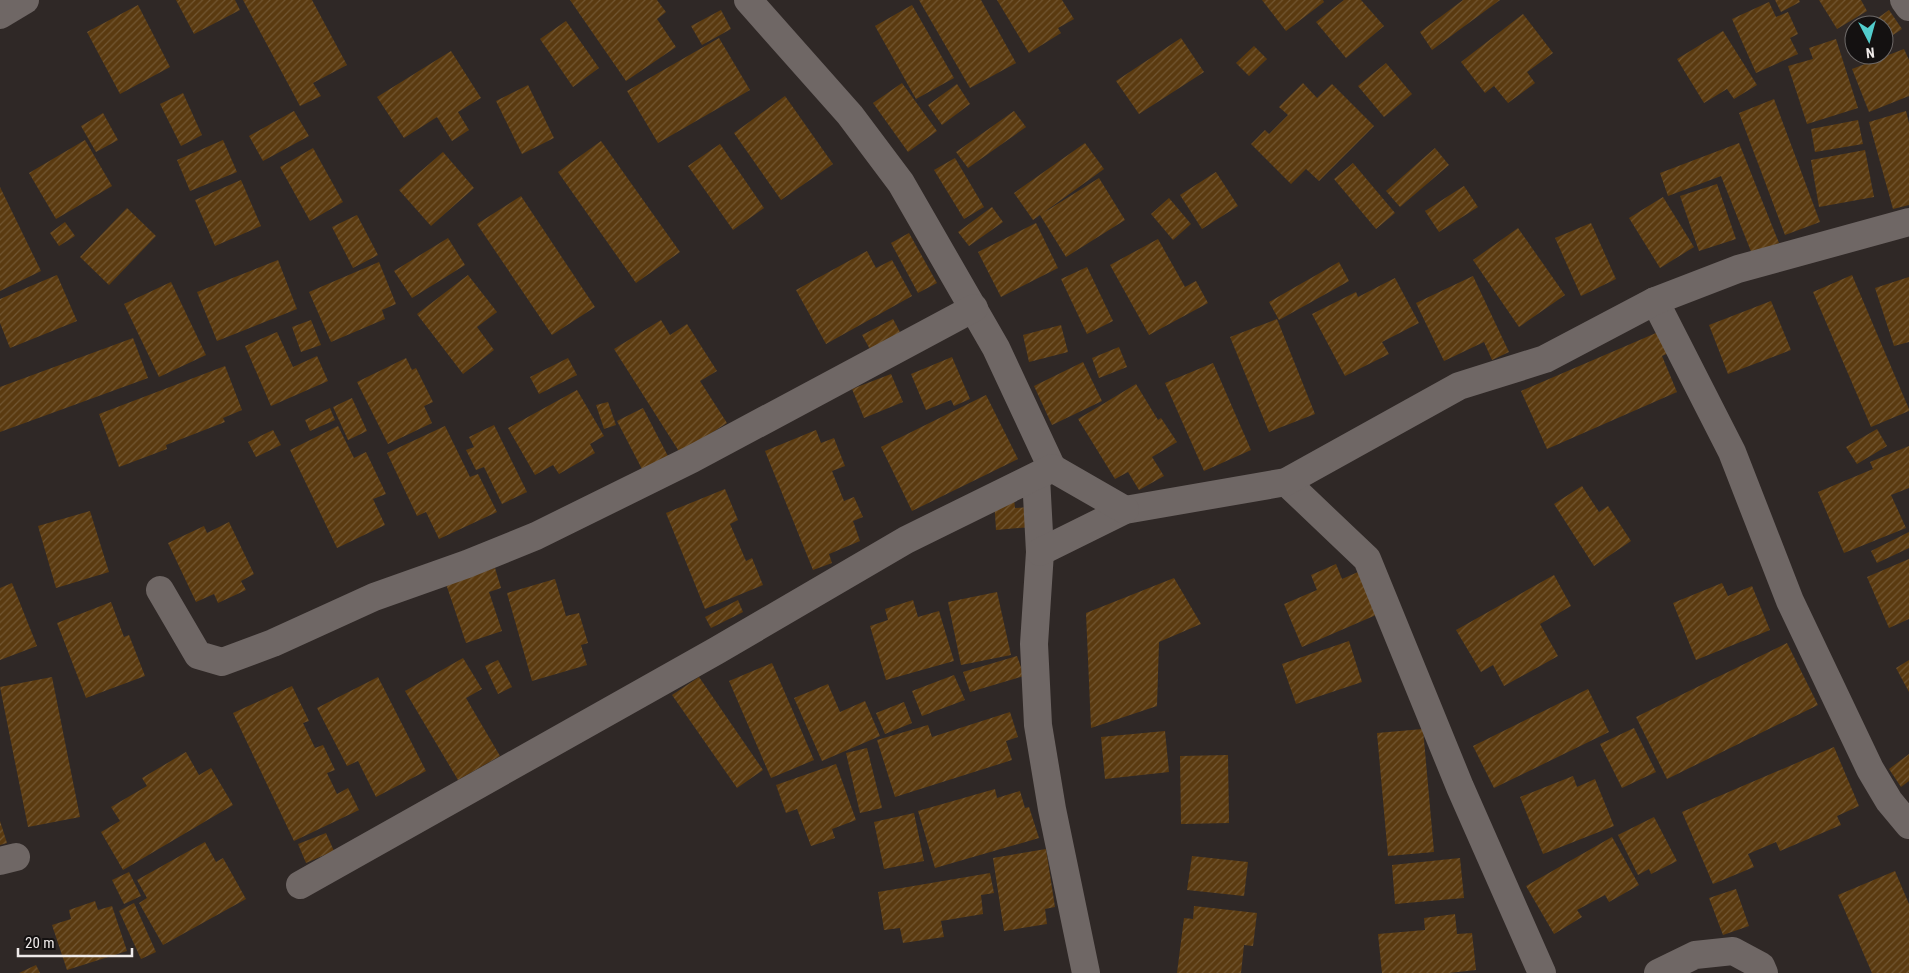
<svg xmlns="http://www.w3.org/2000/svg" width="1909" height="973" viewBox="0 0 1909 973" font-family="'Roboto Condensed',sans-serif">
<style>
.building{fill:url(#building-hatch)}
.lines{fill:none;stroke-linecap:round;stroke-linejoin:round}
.minor{stroke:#6f6765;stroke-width:28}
</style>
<defs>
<pattern id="building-hatch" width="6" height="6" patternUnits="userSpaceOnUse" patternTransform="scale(1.25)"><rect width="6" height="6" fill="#5a3a10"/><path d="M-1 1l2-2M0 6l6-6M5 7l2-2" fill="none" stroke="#725733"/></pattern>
</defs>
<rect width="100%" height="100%" fill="#2f2826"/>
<!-- building -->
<g class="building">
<polygon points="176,0 235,0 240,10 194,34"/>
<polygon points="243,0 312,0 347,65 313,83 321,96 300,106"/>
<polygon points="570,0 657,0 666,12 657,19 676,47 626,81"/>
<polygon points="919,0 981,0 1016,63 970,88"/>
<polygon points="997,0 1062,0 1074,19 1058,28 1061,33 1029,53"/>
<polygon points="1262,0 1323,0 1324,2 1286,31"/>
<polygon points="1344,0 1361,0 1384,26 1346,58 1316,22"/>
<polygon points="1463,0 1500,0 1432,50 1420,32"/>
<polygon points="1775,0 1799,0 1800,2 1781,12"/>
<polygon points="1819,0 1861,0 1867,11 1837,29"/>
<polygon points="1769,2 1776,17 1788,12 1798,34 1790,38 1798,54 1756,73 1732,19"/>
<polygon points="138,5 170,67 120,94 87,32"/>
<polygon points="912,5 954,78 916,99 875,26"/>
<polygon points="721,10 731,29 702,45 691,26"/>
<polygon points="1889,10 1902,29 1884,41 1884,25 1868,25"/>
<polygon points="1523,14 1553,53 1527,72 1535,83 1508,103 1494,86 1485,93 1461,62"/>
<polygon points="566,21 599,68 573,87 540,39"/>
<polygon points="1723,31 1757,85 1734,99 1727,89 1704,103 1677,59"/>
<polygon points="719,38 750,90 658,143 627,91"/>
<polygon points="1181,38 1204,72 1139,114 1116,81"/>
<polygon points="1836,39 1858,108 1807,124 1788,66 1813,59 1809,48"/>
<polygon points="1254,46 1267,59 1249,76 1236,63"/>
<polygon points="1904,49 1909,60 1909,96 1869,112 1852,69"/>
<polygon points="451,51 481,98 458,112 469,130 452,141 437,117 404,138 377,97"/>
<polygon points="1386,63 1412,94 1384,117 1358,86"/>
<polygon points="902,83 937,131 908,152 873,103"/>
<polygon points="1303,83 1317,98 1332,84 1374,126 1319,181 1306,169 1291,184 1251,144 1265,130 1269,134 1288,115 1279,107"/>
<polygon points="957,84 970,104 942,125 928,105"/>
<polygon points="528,85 554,138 522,154 496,101"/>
<polygon points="183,93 202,135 181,146 160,104"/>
<polygon points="785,96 833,164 781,200 734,133"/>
<polygon points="1774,99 1820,222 1785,235 1739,113"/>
<polygon points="294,111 309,136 263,161 249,136"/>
<polygon points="1014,111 1026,127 968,168 956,152"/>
<polygon points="1906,111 1909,123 1909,205 1893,209 1869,122"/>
<polygon points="103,113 118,140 96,152 81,126"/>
<polygon points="1858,120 1863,144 1815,152 1811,129"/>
<polygon points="85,140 112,186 56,219 29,173"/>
<polygon points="223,140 237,172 190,191 177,160"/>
<polygon points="601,141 680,252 636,283 558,172"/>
<polygon points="1085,143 1104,169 1043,213 1099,178 1125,220 1066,257 1040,215 1033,220 1014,193"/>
<polygon points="1739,143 1779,243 1752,254 1721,176 1668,196 1660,173"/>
<polygon points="720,144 764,208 733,230 688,166"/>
<polygon points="313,148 343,202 310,221 280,167"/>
<polygon points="1435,148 1449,165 1400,207 1386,191"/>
<polygon points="1865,150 1874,197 1819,207 1811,160"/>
<polygon points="443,152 474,188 431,226 399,190"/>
<polygon points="955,158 984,207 964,219 934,170"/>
<polygon points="1353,163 1395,213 1376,229 1334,179"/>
<polygon points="1216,172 1238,206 1202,229 1180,195"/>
<polygon points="241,180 261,226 215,246 195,200"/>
<polygon points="1717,184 1736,239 1699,251 1680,196"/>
<polygon points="1464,186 1478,207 1439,232 1425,211"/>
<polygon points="0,187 41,271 0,291"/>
<polygon points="521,196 595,307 552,335 477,224"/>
<polygon points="1663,197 1694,247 1660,268 1629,218"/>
<polygon points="1169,198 1191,224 1173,240 1151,214"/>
<polygon points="992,207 1003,222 969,246 958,232"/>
<polygon points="127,208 156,236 109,285 80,257"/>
<polygon points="357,215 378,255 353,268 332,227"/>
<polygon points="65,222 75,236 59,246 50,233"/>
<polygon points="1036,223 1058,268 1001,297 978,252"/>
<polygon points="1591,223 1616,279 1581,296 1555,238"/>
<polygon points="1518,228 1565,295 1519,327 1473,260"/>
<polygon points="909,233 937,283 918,293 891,243"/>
<polygon points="448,238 465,265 412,298 394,271"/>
<polygon points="1158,239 1185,287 1196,281 1208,303 1149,335 1110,265"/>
<polygon points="867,251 876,268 892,260 912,296 826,344 796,290"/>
<polygon points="278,260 297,309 217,341 197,292"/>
<polygon points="379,262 396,304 382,310 385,319 331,342 309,292"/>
<polygon points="1339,262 1349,281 1279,320 1269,302"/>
<polygon points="1087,267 1113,321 1087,334 1061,279"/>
<polygon points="57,275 77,321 10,348 0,323 0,299"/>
<polygon points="468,275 497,312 477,327 494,350 463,374 417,314"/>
<polygon points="1852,275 1909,409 1909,411 1871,427 1813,292"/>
<polygon points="1473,276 1509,352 1492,360 1484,342 1444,361 1416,303"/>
<polygon points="1909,277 1909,342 1894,346 1875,288"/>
<polygon points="1395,278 1419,323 1382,342 1389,354 1345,376 1312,314 1356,292 1358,297"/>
<polygon points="171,282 206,355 159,377 124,304"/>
<polygon points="1771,301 1791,350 1728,374 1709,325"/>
<polygon points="893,319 901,334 871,351 862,335"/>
<polygon points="1277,319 1315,414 1269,432 1230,337"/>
<polygon points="311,320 321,345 301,352 292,327"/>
<polygon points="661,320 670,335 687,324 717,371 700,381 727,423 680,453 614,349"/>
<polygon points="1061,325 1068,352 1029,362 1023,335"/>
<polygon points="1663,330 1673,351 1662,356 1677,392 1547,449 1521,391"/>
<polygon points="277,332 293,367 317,356 328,381 271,406 245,346"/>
<polygon points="133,338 148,378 0,432 0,387"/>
<polygon points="1119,347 1127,367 1099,378 1092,358"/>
<polygon points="952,357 970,399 954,406 951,400 926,410 911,374"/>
<polygon points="406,358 412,370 416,368 433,402 424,406 432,423 388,444 357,382"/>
<polygon points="568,358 577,375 539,394 530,377"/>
<polygon points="1083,362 1102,401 1052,425 1034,386"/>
<polygon points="1213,363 1251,450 1204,471 1165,383"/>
<polygon points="225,366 242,410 223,418 225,422 166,445 167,449 119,467 99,414"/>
<polygon points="891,374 903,402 864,418 852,389"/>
<polygon points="1136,384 1158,420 1161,418 1177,442 1152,457 1164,476 1139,490 1128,472 1115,479 1078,419"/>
<polygon points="577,390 604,436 590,444 595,453 559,474 553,465 535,475 508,428"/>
<polygon points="986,395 1018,459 912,511 881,447"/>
<polygon points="352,398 367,431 348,440 333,407"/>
<polygon points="608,402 616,425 604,429 596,405"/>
<polygon points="330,408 335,420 310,431 305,420"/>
<polygon points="643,408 670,460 644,473 617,421"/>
<polygon points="494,425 527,492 502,504 484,467 476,470 466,450 474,447 469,437"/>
<polygon points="338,426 354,458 366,452 386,494 373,499 385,525 337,548 290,450"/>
<polygon points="445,426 470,477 478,474 497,512 439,539 426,512 417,516 387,453"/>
<polygon points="1877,429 1887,446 1857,464 1846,447"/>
<polygon points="273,430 281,445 256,457 248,442"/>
<polygon points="816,430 821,443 834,438 845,466 832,471 844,501 854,497 863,517 853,521 860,541 829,554 832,563 813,570 765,451"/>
<polygon points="1909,446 1909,488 1891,495 1906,528 1844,553 1818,492 1873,469 1870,462"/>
<polygon points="1582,486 1599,512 1608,506 1631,541 1594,566 1554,504"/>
<polygon points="725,489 738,520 730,524 746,561 752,558 763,585 705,609 666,513"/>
<polygon points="1014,498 1015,508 1030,507 1031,527 996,530 994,499"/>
<polygon points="90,511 109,572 56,588 38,526"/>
<polygon points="229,522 254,574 241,581 246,590 218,603 214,594 196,602 168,543 204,526 207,533"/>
<polygon points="1909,532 1909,548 1877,563 1871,551"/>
<polygon points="1909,559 1909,619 1889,628 1867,577"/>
<polygon points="1336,564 1342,579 1358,572 1376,615 1302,647 1284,604 1317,590 1311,575"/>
<polygon points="495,568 501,588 489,592 502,631 466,643 446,584"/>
<polygon points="1554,575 1571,606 1540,624 1558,656 1504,686 1493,665 1481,672 1456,630"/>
<polygon points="1174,578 1201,624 1159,642 1157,706 1091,728 1086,613"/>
<polygon points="555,579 566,616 579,613 588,643 581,645 587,665 532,681 507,593"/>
<polygon points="12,583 37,646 0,660 0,588"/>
<polygon points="1722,583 1728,596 1752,586 1770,630 1696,660 1673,603"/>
<polygon points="997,592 1011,655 961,665 948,602"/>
<polygon points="738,600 743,612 711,628 705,617"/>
<polygon points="913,600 918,617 939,611 954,661 886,680 870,626 888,620 885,609"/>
<polygon points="111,602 124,637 129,635 145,676 86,698 57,623"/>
<polygon points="1349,641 1362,682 1296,704 1282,664"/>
<polygon points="1787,643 1818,705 1667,779 1636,717"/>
<polygon points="1017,656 1024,676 970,692 963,672"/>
<polygon points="463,658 482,689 466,698 500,756 458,780 405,691"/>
<polygon points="498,660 512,687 498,694 485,666"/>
<polygon points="1909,660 1909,692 1896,668"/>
<polygon points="772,663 814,760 771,778 729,681"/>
<polygon points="954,675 965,700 922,716 912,691"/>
<polygon points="52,677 80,817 28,827 0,687"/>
<polygon points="378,677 426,771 376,797 358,761 347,766 317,708"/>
<polygon points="699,677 763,770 737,788 672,695"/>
<polygon points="828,684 840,712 865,701 880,736 822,761 794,698"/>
<polygon points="292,686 309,721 303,723 315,748 323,745 335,770 327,773 337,794 348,788 359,810 294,841 233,713"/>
<polygon points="1588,689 1609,732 1494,788 1473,746"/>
<polygon points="904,702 912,723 885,734 876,713"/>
<polygon points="1010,712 1018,737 1006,741 1012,760 895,797 877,740 928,725 932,737"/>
<polygon points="1634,728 1656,772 1622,788 1600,744"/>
<polygon points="1423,729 1434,852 1388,856 1377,733"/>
<polygon points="1165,731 1169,772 1105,779 1101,737"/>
<polygon points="1834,747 1859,806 1837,816 1841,825 1780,851 1776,842 1748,854 1754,867 1713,884 1682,812"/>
<polygon points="867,748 882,808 860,813 846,753"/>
<polygon points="186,752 199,775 211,768 233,805 123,870 101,832 120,821 111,807 147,786 142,778"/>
<polygon points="1909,754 1909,781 1901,787 1889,769"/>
<polygon points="1228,755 1229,823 1181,824 1180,756"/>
<polygon points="836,764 856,820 832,829 835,838 811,846 797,809 786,813 776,785"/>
<polygon points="1573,776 1577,787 1595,779 1614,826 1543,854 1520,797"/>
<polygon points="995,789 997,798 1020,791 1025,808 1029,807 1039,838 935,868 918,811"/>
<polygon points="914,813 924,861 884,869 874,822"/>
<polygon points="1654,817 1677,861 1651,874 1649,869 1638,875 1618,835"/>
<polygon points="0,821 7,843 0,845"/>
<polygon points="326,833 334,851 306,863 298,844"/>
<polygon points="1612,837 1639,885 1609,902 1605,895 1577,910 1582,917 1554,934 1526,886"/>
<polygon points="205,842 216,862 223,858 246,899 163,945 139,903 147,898 137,880"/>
<polygon points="1046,849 1055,907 1045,909 1047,924 1004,931 993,858"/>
<polygon points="1192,856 1248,862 1244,896 1187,890"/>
<polygon points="1460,858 1464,898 1395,904 1392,865"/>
<polygon points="1895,871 1909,904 1909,973 1872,973 1838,895"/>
<polygon points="129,872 141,896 124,904 112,880"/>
<polygon points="990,873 994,893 981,895 983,914 941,921 944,937 903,943 900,928 884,930 878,892"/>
<polygon points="1736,889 1749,926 1723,935 1709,898"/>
<polygon points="95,901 98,910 112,906 127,951 67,970 52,925 71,919 69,910"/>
<polygon points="134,903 156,952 141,959 119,911"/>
<polygon points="1194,906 1257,913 1253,946 1244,945 1241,973 1177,973 1184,918 1193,919"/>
<polygon points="1455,914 1457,934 1472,933 1476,970 1449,973 1382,973 1378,934 1425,930 1424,918"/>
<polygon points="36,965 40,973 19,973"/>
</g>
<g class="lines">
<!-- minor -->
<g class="minor">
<polyline points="748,0 850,115 901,183 996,348 1052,468 1036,477 1040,552 1034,644 1038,725 1052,809 1086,973"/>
<polyline points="1904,0 1909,7"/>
<polyline points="0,15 25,0"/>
<polyline points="1655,301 1732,452 1790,601 1870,769 1889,801 1909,825"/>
<polyline points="1286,482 1367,559 1460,787 1542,973"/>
<polyline points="1040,552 1125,510 1286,482 1459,386 1545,359 1655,301 1738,269 1909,222"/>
<polyline points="160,590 198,655 222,662 273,643 374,597 467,564 536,536 692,459 974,308"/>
<polyline points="0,861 16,857"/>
<polyline points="300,885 716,651 906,540 1052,468 1125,510"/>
<polyline points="1658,973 1695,955 1733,951 1761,966 1764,973"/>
</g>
</g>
<!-- north arrow -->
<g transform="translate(1869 40) rotate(174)"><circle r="24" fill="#141111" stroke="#6c6867"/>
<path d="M0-4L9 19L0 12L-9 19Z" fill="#52cdcd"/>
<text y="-8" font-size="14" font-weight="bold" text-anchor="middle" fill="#efeae9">N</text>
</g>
<!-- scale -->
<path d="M18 948v8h114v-8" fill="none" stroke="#efeae9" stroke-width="2.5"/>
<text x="25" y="948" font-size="15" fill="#efeae9" stroke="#141111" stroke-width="4" paint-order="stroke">20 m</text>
</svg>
